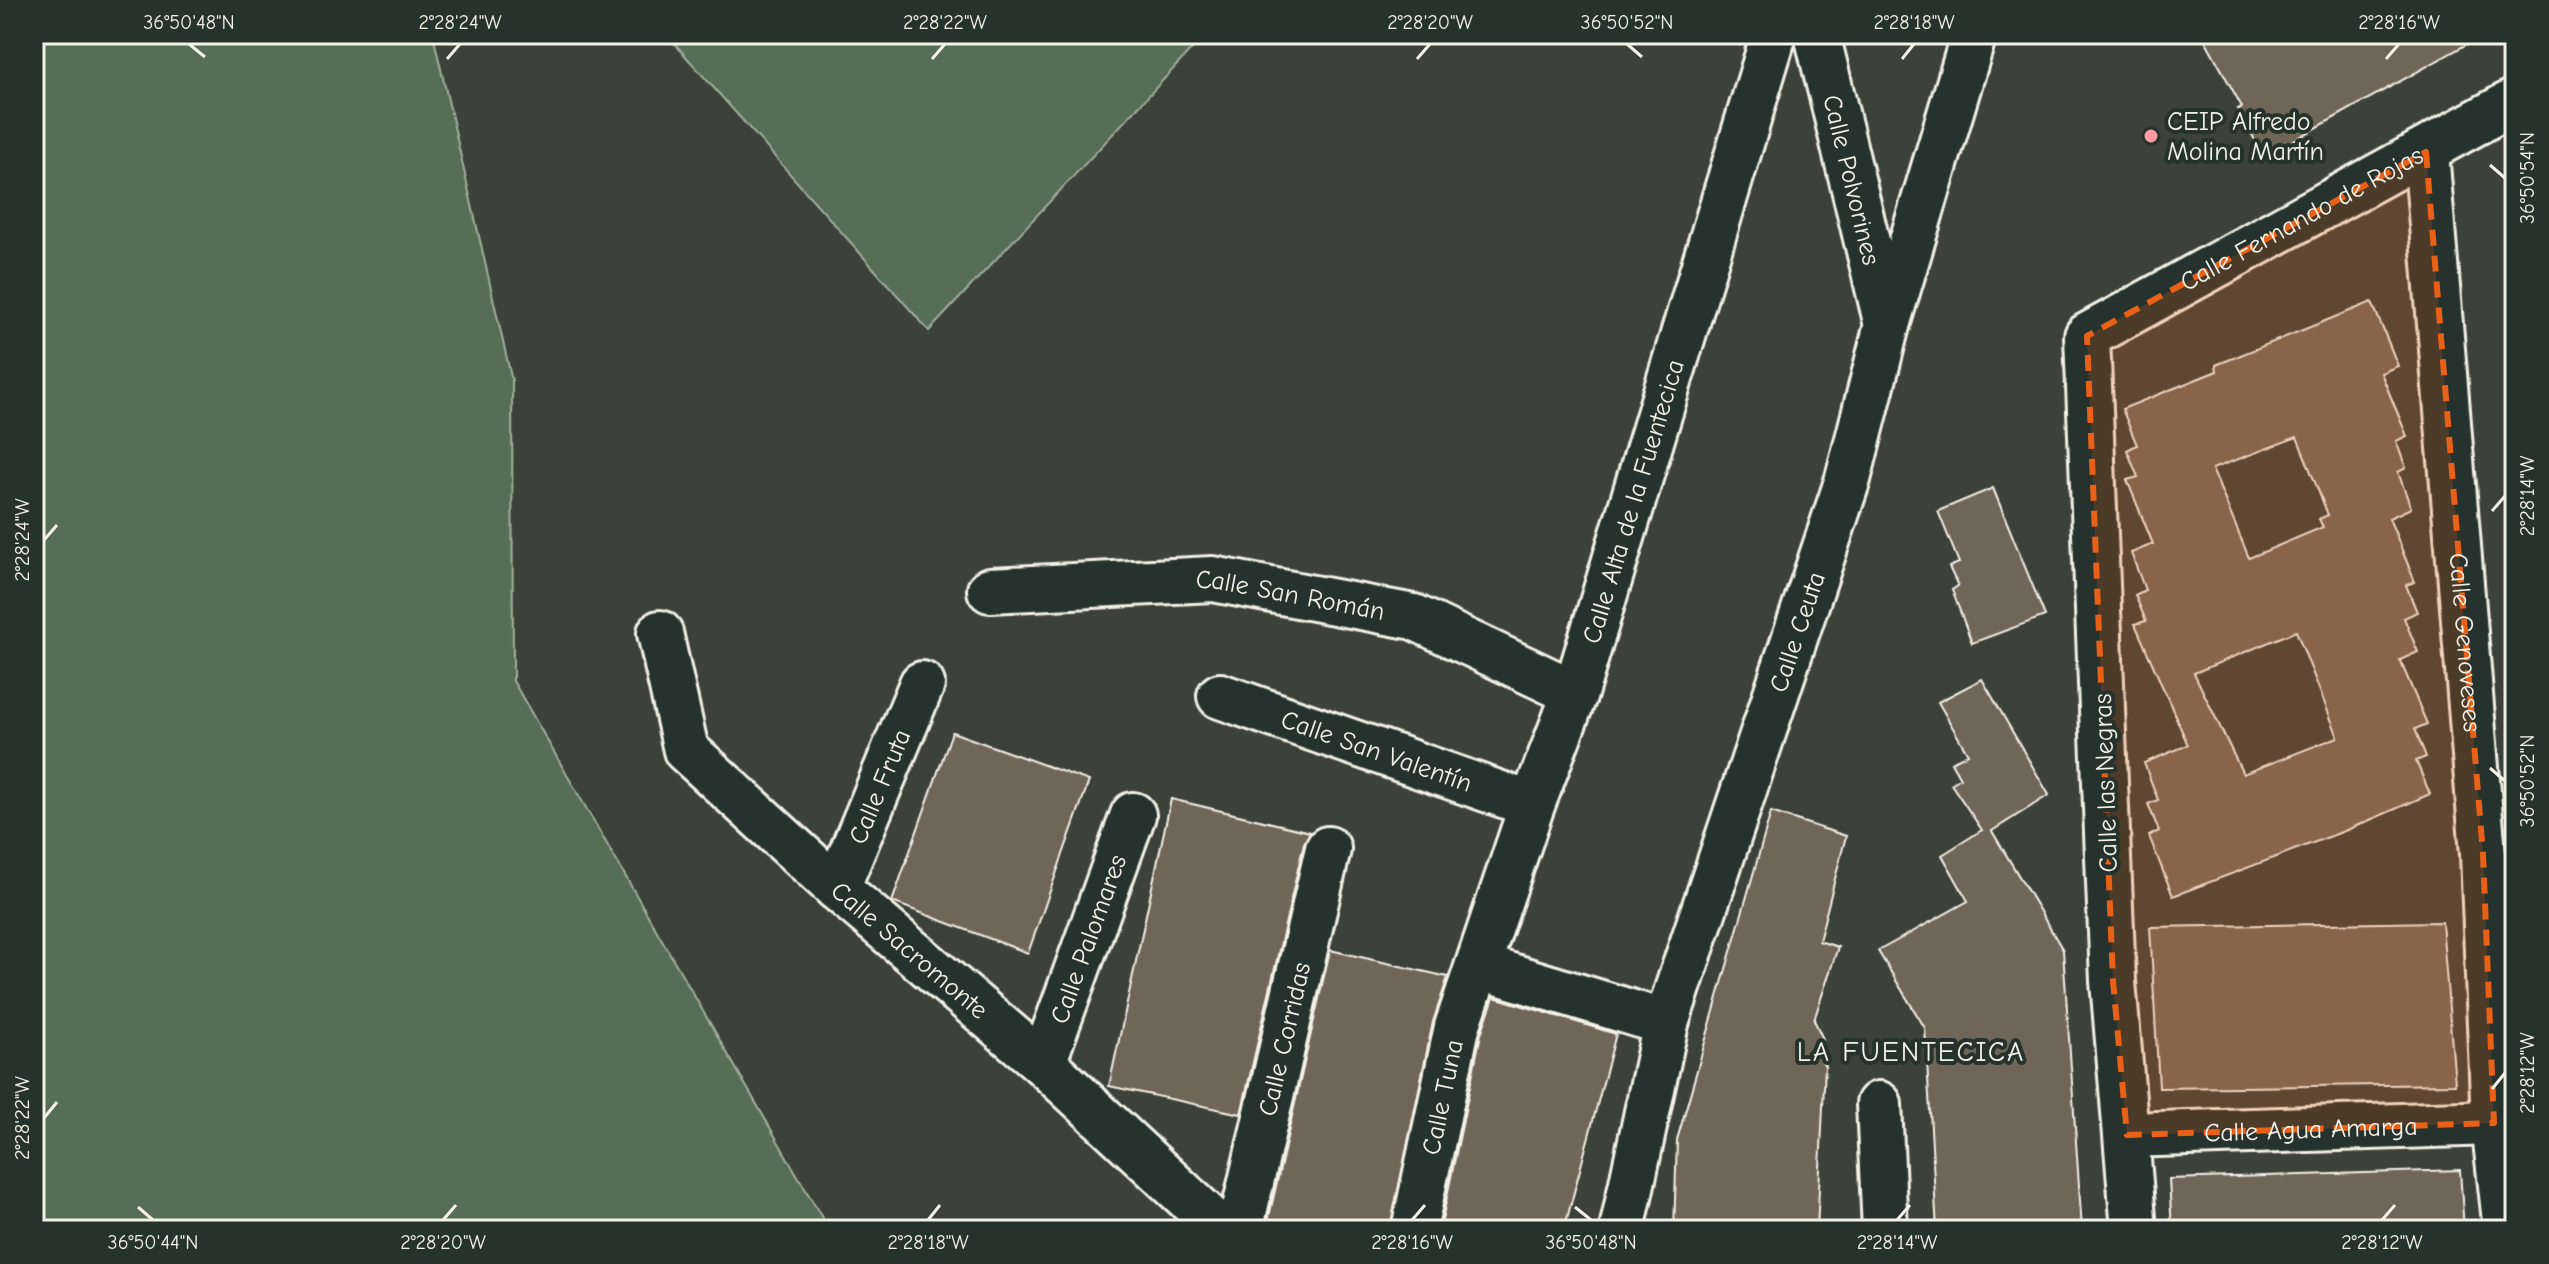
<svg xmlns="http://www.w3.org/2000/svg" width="2549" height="1264" viewBox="0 0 2549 1264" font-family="'Comic Neue',sans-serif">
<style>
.green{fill:#556e54;stroke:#a4b09e;stroke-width:2}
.building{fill:#706659;stroke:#f4f1e8;stroke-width:2;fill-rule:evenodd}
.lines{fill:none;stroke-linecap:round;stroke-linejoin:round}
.street-casing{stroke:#f4f1e8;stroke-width:50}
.secondary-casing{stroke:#f4f1e8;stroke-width:50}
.street{stroke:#26332d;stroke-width:44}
.secondary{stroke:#26332d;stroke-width:44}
.marked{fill:#e96117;fill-opacity:0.2;stroke:#e96117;stroke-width:6;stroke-dasharray:16 10;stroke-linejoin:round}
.ticks{fill:none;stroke:#f4f1e8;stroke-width:3}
.poi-dot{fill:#ff9aa2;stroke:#26332d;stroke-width:3}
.labels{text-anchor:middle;stroke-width:8;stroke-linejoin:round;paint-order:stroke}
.poi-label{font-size:26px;fill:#f4f1e8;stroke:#26332d;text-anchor:start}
.street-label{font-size:26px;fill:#f4f1e8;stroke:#26332d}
.neighbourhood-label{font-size:28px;letter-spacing:2px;fill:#f4f1e8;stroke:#26332d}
.neatline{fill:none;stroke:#f4f1e8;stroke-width:3}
.ticks-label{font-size:20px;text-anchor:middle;fill:#f4f1e8}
</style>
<rect width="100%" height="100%" fill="#3c423a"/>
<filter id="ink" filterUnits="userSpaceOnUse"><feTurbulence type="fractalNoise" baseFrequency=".0125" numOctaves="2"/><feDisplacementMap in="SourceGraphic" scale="16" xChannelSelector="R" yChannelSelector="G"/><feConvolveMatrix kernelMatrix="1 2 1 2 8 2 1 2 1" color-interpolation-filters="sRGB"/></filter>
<g filter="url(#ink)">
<!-- green -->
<g class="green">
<polygon points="34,34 433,34 512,381 513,681 829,1230 34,1230"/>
<polygon points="666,34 1206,34 929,331"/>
</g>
<!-- building -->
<g class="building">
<polygon points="2202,34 2485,34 2264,157 2238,109 2242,107"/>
<path d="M2372,302l26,64 -17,7 26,63 -11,5 10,27 -8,4 13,36 -22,10 26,64 -9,3 11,27 -13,6 14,34 -18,8 27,64 -12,5 11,28 -10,4 14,33 -83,36 -174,66 -24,-60 10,-5 -11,-27 10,-4 -14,-37 44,-18 -53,-121 11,-3 -11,-26 10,-5 -14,-37 22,-9 -26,-64 11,-3 -11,-27 10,-5 -15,-36 95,-38 -1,-6zM2297,437l31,78 -9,4 4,8 -74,31 -37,-89zM2296,631l42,106 -95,37 -49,-101z"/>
<polygon points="1993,488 2045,616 1972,643 1952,590 1958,586 1949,567 1959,563 1938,511"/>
<polygon points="1982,679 2049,795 1992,831 2063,950 2082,1230 1937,1230 1925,1028 1878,951 1968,901 1942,855 1982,830 1951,784 1960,778 1951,762 1968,754 1938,702"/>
<polygon points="952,732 1089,781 1028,953 892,902"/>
<polygon points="1171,799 1310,832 1304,843 1241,1114 1109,1086"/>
<polygon points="1771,812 1846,836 1819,941 1838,947 1814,1020 1823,1039 1819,1041 1826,1058 1822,1060 1825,1066 1817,1230 1674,1230 1677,1140"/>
<polygon points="2442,922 2455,1084 2159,1088 2150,927"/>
<polygon points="1330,950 1448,977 1433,1022 1390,1230 1266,1230"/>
<polygon points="1494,997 1616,1034 1564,1230 1440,1230 1481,1034"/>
<polygon points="2460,1170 2464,1230 2172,1230 2169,1179"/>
</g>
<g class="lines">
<defs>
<g id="street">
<path id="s1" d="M1817,34l70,291"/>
<path id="s2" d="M2426,152l57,702 11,269 12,107"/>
<path id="s3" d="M990,590l223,-11 201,38 161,76"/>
<path id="s4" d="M660,633l26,117 151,138 206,175 179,167"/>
<path id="s5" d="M1220,696l312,109"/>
<path id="s6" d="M837,888l85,-204"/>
<polyline points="1478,966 1666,1023"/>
<path id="s7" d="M1043,1063l90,-248"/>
<polyline points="1879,1104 1885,1230"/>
<path id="s8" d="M2127,1135l367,-12"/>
<path id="s9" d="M1240,1230l88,-381"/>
<path id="s10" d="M1414,1230l43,-203 75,-222 43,-112 199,-659"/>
</g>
<g id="secondary">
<path id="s11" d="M1622,1230l44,-207 182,-544 39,-154 87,-291"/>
<path id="s12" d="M2134,1230l-21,-249 -26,-645 428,-235"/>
</g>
</defs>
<!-- street casing -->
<use href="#street" class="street-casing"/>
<!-- secondary casing -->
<use href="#secondary" class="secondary-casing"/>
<!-- street -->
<use href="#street" class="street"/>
<!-- secondary -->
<use href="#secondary" class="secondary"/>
</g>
</g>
<!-- marked area -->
<path class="marked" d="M2426,152l57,702 11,269 -367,12 -14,-154 -26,-645z"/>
<!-- ticks -->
<path class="ticks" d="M189,44l16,13M1627,44l15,13M447,59l13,-15M932,59l13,-15M1417,59l13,-15M1902,59l12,-15M2386,59l13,-15M2490,165l15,13M2492,511l13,-15M44,540l13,-15M2490,768l15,13M2492,1089l13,-16M44,1118l13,-16M138,1207l15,13M1575,1207l16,13M443,1220l13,-15M928,1220l12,-15M1412,1220l13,-15M1897,1220l13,-15M2382,1220l13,-15"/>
<!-- markers -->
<circle class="poi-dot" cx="2151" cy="136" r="8"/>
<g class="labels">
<!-- poi labels -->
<g class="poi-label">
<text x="2167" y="130">CEIP Alfredo<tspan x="2167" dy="30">Molina Martín</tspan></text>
</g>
<!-- street labels -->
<g class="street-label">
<text dy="9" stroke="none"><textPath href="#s1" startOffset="150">Calle Polvorines</textPath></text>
<text dy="9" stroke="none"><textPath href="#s12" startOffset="1140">Calle Fernando de Rojas</textPath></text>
<text dy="9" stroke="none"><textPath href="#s10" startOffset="762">Calle Alta de la Fuentecica</textPath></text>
<text dy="9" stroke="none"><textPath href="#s3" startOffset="302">Calle San Román</textPath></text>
<text dy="9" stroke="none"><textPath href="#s11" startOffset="624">Calle Ceuta</textPath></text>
<text dy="9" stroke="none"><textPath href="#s2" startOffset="492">Calle Genoveses</textPath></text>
<text dy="9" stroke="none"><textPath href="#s5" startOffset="166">Calle San Valentín</textPath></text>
<text transform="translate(2105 783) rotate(-92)" y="9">Calle las Negras</text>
<text dy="9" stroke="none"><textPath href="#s6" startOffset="110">Calle Fruta</textPath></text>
<text dy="9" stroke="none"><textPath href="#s7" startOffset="132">Calle Palomares</textPath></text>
<text dy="9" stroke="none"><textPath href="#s4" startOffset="420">Calle Sacromonte</textPath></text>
<text dy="9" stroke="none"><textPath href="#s9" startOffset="196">Calle Corridas</textPath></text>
<text dy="9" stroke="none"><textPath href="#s10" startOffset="136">Calle Tuna</textPath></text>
<text dy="9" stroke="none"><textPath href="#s8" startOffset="184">Calle Agua Amarga</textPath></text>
</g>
<!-- neighbourhood labels -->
<g class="neighbourhood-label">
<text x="1911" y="1061">LA FUENTECICA</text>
</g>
</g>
<!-- margin -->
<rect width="2549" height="1264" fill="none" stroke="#26332d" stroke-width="88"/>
<rect x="44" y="44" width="2461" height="1176" class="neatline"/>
<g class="ticks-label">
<text x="189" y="29">36°50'48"N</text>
<text x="460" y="29">2°28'24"W</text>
<text x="945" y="29">2°28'22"W</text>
<text x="1430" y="29">2°28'20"W</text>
<text x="1627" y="29">36°50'52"N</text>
<text x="1914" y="29">2°28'18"W</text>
<text x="2399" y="29">2°28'16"W</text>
<text transform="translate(2527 178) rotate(-90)" y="7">36°50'54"N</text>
<text transform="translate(2527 496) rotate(-90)" y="7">2°28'14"W</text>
<text transform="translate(22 540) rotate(-90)" y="7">2°28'24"W</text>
<text transform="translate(2527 781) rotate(-90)" y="7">36°50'52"N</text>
<text transform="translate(2527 1073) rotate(-90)" y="7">2°28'12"W</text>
<text transform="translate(22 1118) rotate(-90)" y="7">2°28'22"W</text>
<text x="153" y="1249">36°50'44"N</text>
<text x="443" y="1249">2°28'20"W</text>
<text x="928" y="1249">2°28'18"W</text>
<text x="1412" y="1249">2°28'16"W</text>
<text x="1591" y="1249">36°50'48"N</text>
<text x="1897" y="1249">2°28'14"W</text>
<text x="2382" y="1249">2°28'12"W</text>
</g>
</svg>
